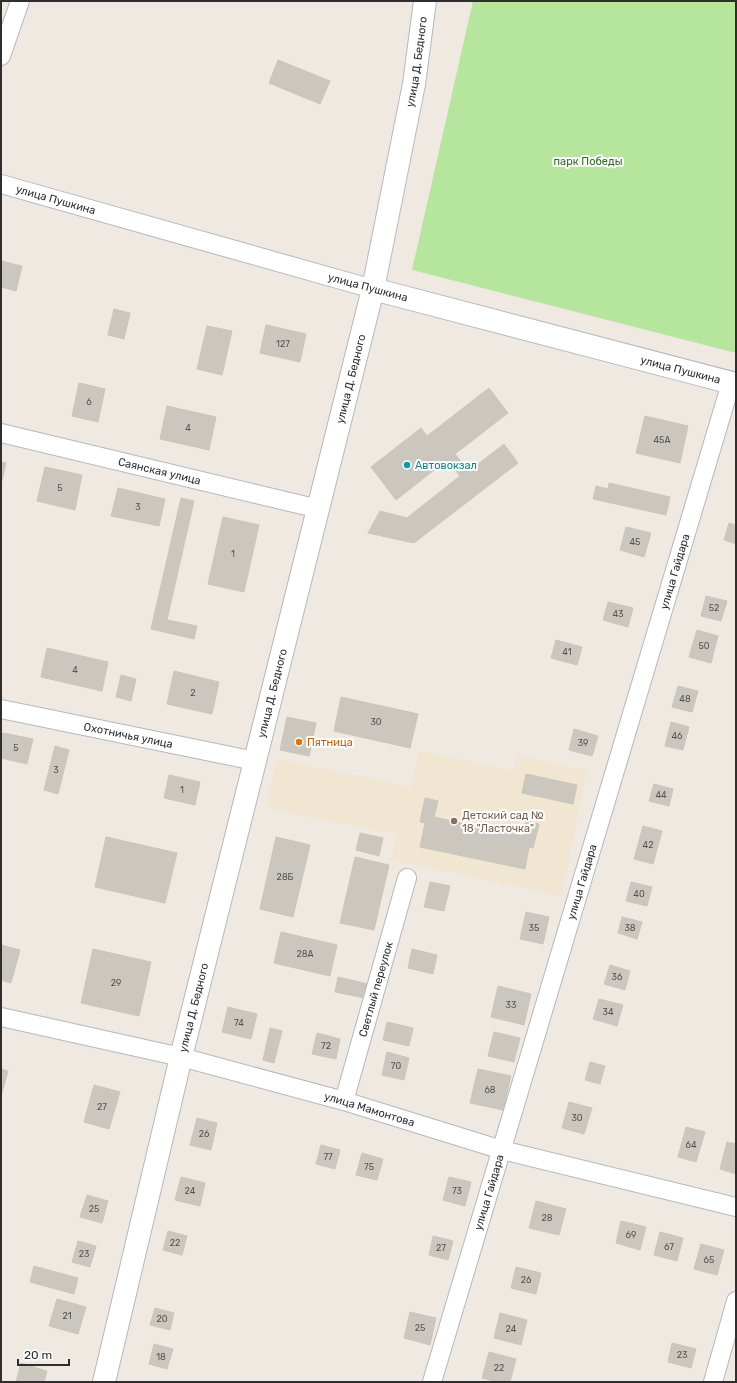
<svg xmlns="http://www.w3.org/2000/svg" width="737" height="1383" viewBox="0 0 737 1383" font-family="Rubik,sans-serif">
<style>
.education{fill:#f0e6d1}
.green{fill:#b6e59e}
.building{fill:#cbc7bf;stroke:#cbc5ba}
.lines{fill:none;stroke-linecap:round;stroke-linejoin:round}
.street-casing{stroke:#b4b7c1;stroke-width:20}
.secondary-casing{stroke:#b4b7c1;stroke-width:24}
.street{stroke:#fff;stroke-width:18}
.secondary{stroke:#fff;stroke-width:22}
.culture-dot{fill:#0f9aa8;stroke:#fff;stroke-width:1.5}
.food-dot{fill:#e8710a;stroke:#fff;stroke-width:1.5}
.education-dot{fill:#8d6e63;stroke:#fff;stroke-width:1.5}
.labels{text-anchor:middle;stroke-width:4;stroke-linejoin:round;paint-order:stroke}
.number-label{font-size:9px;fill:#555452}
.street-label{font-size:11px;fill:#2e2e2e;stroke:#fff}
.park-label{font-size:11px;fill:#2c6e1b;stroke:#fff}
.culture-label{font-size:11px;fill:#0d838f;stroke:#fff;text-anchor:start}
.food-label{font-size:11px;fill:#c56008;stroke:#fff;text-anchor:start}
.education-label{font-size:11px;fill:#785e54;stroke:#fff;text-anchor:start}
</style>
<rect width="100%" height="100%" fill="#efe9e1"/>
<!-- education -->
<polygon class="education" points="419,751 514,771 517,755 587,770 561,896 392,860 397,835 267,808 277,759 411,787"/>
<!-- green -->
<polygon class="green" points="473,1 736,1 736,353 412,270"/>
<!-- building -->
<g class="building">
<polygon points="278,60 330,81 320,104 269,83"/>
<polygon points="1,261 22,266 16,291 1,287"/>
<polygon points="114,309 130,313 124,339 108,335"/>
<polygon points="266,325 306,334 300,362 260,353"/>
<polygon points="207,326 232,331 222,375 197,369"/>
<polygon points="79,383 105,389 98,422 72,416"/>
<polygon points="489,388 508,413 455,454 469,471 504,444 518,463 414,543 368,533 380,511 407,518 460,476 447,460 396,500 371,467 421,428 427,436"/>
<polygon points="167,406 216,417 209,450 160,439"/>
<polygon points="645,416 688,426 680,463 636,453"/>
<polygon points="1,462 6,463 1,485"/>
<polygon points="45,467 82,475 75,510 37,501"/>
<polygon points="609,483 670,497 666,515 593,499 596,486 608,489"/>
<polygon points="118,488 165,499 159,526 111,516"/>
<polygon points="181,498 194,501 167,620 197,626 194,639 151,629"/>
<polygon points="223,517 259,525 244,592 208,584"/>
<polygon points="729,523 736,525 736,544 724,540"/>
<polygon points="626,527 651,533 644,557 620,550"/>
<polygon points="706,596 727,601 721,621 701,616"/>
<polygon points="608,602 633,608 628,627 603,620"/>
<polygon points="697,630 718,636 711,663 689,657"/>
<polygon points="556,640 582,647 577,665 551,658"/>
<polygon points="47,648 108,662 102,691 41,677"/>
<polygon points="174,671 219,682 212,714 167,704"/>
<polygon points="121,675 136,679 131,701 116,697"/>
<polygon points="678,686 698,691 692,712 672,707"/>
<polygon points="341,697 418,714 410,748 334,731"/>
<polygon points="287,717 316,723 309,756 280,750"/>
<polygon points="671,722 689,727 683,750 665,746"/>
<polygon points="574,729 598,736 592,756 569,750"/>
<polygon points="3,733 33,739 27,764 1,758 1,739"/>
<polygon points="55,746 69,750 58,794 44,790"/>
<polygon points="526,774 577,785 573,804 522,793"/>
<polygon points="169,775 200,782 195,805 164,798"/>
<polygon points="654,784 673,789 669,806 649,801"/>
<polygon points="425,798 438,801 434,817 523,836 526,821 539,824 533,848 529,847 525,869 420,847 425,823 420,822"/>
<polygon points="643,826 662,831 653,864 634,859"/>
<polygon points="360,833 383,838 379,856 356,850"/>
<polygon points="106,837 177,853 165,903 95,887"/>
<polygon points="276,837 310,845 293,917 260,909"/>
<polygon points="355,857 389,865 374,930 340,923"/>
<polygon points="430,882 450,886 444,911 424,907"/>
<polygon points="631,882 652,887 647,906 626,901"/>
<polygon points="526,912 549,917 543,944 520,939"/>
<polygon points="622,917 642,922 637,939 618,933"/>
<polygon points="281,932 337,945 330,976 274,963"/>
<polygon points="1,945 20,950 11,983 1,980"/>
<polygon points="93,949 151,962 139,1016 81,1003"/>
<polygon points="412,949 437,955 433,974 408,968"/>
<polygon points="610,965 630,971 625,990 604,984"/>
<polygon points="338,977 368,984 365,998 335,992"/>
<polygon points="498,986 531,994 524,1025 491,1017"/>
<polygon points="599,999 623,1005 617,1026 593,1019"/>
<polygon points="228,1007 257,1014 251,1039 222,1032"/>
<polygon points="387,1022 413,1028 409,1046 383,1040"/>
<polygon points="270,1028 282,1031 274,1063 263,1060"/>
<polygon points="494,1032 520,1038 514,1062 488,1056"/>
<polygon points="317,1033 340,1039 336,1059 312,1054"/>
<polygon points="387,1052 409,1058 404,1080 382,1075"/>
<polygon points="590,1062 605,1066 600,1084 585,1080"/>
<polygon points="1,1069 8,1071 1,1096"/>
<polygon points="478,1069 511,1076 503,1110 470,1103"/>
<polygon points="94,1085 120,1092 109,1129 84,1122"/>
<polygon points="569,1102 592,1108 584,1134 562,1128"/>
<polygon points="197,1118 217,1123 211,1150 190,1145"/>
<polygon points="686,1127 705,1132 696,1162 678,1157"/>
<polygon points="727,1142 736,1144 736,1174 720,1169"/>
<polygon points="321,1145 340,1150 335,1169 316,1164"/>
<polygon points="362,1153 383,1159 377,1180 356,1175"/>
<polygon points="181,1177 205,1183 200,1206 175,1200"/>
<polygon points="449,1177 471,1182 465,1206 443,1200"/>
<polygon points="87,1195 108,1201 102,1223 80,1217"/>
<polygon points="536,1201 566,1209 559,1235 529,1228"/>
<polygon points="621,1221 646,1227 640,1250 616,1243"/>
<polygon points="168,1231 187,1236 182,1255 163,1250"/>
<polygon points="660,1232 683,1238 677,1261 654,1255"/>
<polygon points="433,1236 453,1241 448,1260 429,1255"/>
<polygon points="78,1241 96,1246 90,1267 72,1262"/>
<polygon points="701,1244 724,1250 717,1275 694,1269"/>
<polygon points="34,1266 78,1278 74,1294 30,1282"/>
<polygon points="516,1267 541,1273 536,1294 511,1288"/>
<polygon points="57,1299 86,1307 78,1334 49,1326"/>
<polygon points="155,1308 174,1313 170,1330 150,1325"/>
<polygon points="410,1312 436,1318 430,1345 404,1338"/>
<polygon points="500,1313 527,1320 521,1345 494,1338"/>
<polygon points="672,1343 696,1349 691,1368 668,1362"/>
<polygon points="154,1344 173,1349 167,1369 149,1364"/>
<polygon points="489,1352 516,1359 510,1382 497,1382 482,1378"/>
<polygon points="21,1363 47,1371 44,1382 16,1382"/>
</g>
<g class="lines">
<defs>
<g id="street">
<polyline points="1,56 20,1"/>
<path id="s1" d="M1,184l372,105"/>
<path id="s2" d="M1,433l318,76"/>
<path id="s3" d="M1,709l254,52"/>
<path id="s4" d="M1,1017l180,40 163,44 158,49 234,57"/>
<path id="s5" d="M344,1101l63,-223"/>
<path id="s6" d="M432,1382l299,-999"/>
<polyline points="713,1382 736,1301"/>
</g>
<g id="secondary">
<path id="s7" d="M373,289l363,95"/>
<path id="s8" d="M104,1382l77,-325 192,-768 41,-205 11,-83"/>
</g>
</defs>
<!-- street casing -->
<use href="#street" class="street-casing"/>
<!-- secondary casing -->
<use href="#secondary" class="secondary-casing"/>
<!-- street -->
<use href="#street" class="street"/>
<!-- secondary -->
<use href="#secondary" class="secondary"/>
</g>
<!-- markers -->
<circle class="culture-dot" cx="407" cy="465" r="4"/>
<circle class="food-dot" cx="299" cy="742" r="4"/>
<circle class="education-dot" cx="454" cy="821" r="4"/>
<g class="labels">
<!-- number labels -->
<g class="number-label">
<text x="283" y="347">127</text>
<text x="89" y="405">6</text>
<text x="188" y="431">4</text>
<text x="662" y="443">45А</text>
<text x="60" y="491">5</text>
<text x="138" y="510">3</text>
<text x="635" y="545">45</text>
<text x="233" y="557">1</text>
<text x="714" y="611">52</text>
<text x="618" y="617">43</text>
<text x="704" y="649">50</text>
<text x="567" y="655">41</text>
<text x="75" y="673">4</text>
<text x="193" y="696">2</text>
<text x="685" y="702">48</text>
<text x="376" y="725">30</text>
<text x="677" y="739">46</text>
<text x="583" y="746">39</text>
<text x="16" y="751">5</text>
<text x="56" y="773">3</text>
<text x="182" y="793">1</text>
<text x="661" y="798">44</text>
<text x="648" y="848">42</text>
<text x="285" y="880">28Б</text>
<text x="639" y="897">40</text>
<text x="534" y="931">35</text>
<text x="630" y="931">38</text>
<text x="305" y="957">28А</text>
<text x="617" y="980">36</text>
<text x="116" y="986">29</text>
<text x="511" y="1008">33</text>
<text x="608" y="1015">34</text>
<text x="239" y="1026">74</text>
<text x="326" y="1049">72</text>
<text x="396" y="1069">70</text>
<text x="490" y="1093">68</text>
<text x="102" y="1110">27</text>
<text x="577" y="1121">30</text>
<text x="204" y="1137">26</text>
<text x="691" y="1148">64</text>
<text x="328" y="1160">77</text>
<text x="369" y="1170">75</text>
<text x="190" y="1194">24</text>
<text x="457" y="1194">73</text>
<text x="94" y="1212">25</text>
<text x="547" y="1221">28</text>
<text x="631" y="1238">69</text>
<text x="175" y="1246">22</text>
<text x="669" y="1250">67</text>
<text x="441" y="1251">27</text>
<text x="84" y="1257">23</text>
<text x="709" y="1263">65</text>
<text x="526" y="1283">26</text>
<text x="67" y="1319">21</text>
<text x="162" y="1322">20</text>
<text x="420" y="1331">25</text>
<text x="511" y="1332">24</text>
<text x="682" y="1358">23</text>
<text x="161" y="1360">18</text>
<text x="499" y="1371">22</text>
</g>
<!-- street labels -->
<g class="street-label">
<text dy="4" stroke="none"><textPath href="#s8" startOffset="1357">улица Д. Бедного</textPath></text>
<text dy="4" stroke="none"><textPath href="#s1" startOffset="57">улица Пушкина</textPath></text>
<text transform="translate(368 287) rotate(15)" y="4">улица Пушкина</text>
<text dy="4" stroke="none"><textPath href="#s7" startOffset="318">улица Пушкина</textPath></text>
<text dy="4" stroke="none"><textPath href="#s8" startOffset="1033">улица Д. Бедного</textPath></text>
<text dy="4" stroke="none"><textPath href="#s2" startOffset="163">Саянская улица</textPath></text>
<text dy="4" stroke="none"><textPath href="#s6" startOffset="846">улица Гайдара</textPath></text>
<text dy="4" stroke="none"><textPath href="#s8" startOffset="709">улица Д. Бедного</textPath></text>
<text dy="4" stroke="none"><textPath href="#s3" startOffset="130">Охотничья улица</textPath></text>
<text dy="4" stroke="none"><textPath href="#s6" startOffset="522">улица Гайдара</textPath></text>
<text dy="4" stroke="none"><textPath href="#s5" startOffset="116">Светлый переулок</textPath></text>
<text dy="4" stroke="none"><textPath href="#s8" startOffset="385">улица Д. Бедного</textPath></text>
<text dy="4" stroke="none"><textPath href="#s4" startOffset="380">улица Мамонтова</textPath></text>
<text dy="4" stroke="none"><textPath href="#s6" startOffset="198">улица Гайдара</textPath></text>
</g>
<!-- park labels -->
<g class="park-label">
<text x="588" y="165">парк Победы</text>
</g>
<!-- culture labels -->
<g class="culture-label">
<text x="415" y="469">Автовокзал</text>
</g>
<!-- food labels -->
<g class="food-label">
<text x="307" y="746">Пятница</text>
</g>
<!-- education labels -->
<g class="education-label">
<text x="462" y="819">Детский сад №<tspan x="462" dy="13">18 "Ласточка"</tspan></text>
</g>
</g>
<!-- border -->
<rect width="737" height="1383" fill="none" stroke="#2e2e2e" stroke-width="4"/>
<!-- scale -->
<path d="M18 1359v6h51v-6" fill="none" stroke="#2e2e2e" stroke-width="2"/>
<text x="24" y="1359" font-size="12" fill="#2e2e2e" stroke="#ffffff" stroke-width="3" paint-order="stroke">20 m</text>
</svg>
